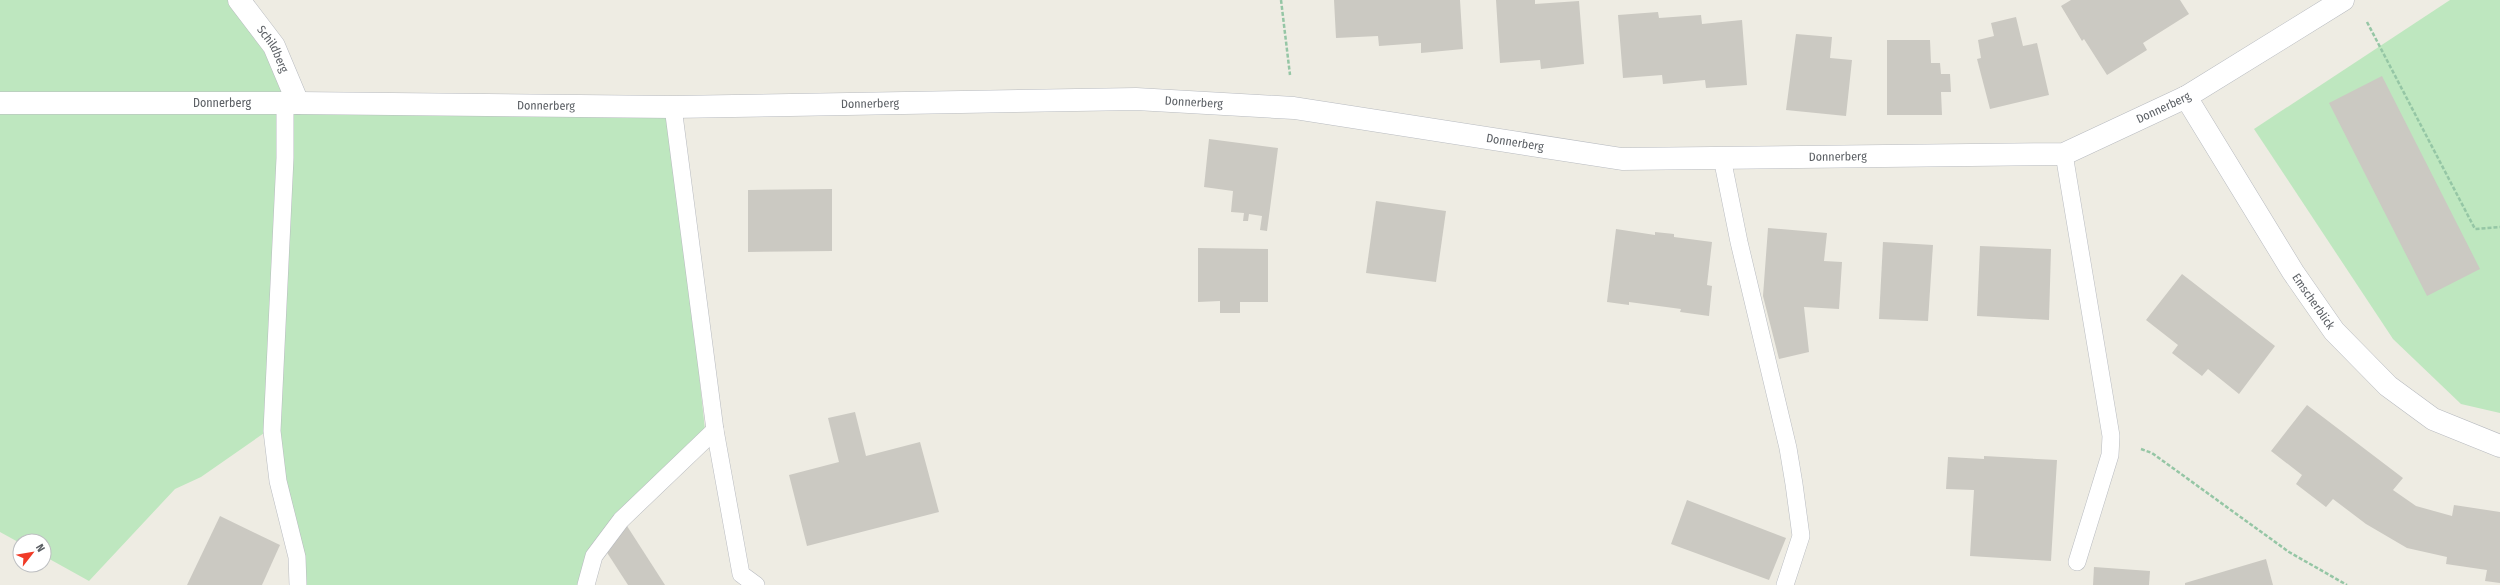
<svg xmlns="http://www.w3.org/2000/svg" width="2500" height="585" viewBox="0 0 2500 585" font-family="'Fira Sans Condensed',sans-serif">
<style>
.green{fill:#bee7bf}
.building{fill:#cbc9c2}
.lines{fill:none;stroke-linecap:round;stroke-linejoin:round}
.service-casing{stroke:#b8bbc0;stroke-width:18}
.minor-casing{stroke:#b8bbc0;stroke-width:23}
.path{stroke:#95c6a5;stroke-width:2.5;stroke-dasharray:4 2;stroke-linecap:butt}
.service{stroke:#fff;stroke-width:17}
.minor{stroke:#fff;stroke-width:22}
.labels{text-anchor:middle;stroke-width:3;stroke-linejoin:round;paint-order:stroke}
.street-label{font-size:12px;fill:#5b5f64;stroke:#fff}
</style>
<rect width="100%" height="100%" fill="#eeece3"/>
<!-- green -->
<g class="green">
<polygon points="0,0 233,0 291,96 0,99"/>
<polygon points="2450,0 2500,0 2500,413 2461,404 2393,339 2254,129"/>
<polygon points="0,109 671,112 705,430 620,511 581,585 304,585 267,431 201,477 175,489 89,581 44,556 44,541 20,543 0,532"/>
</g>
<!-- building -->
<g class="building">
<polygon points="1334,0 1460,0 1463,49 1421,53 1421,43 1379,46 1378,36 1336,38"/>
<polygon points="1496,0 1535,0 1535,4 1579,1 1584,64 1541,69 1540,60 1500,63"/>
<polygon points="2071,0 2180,0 2189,14 2143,43 2147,50 2107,75 2084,39 2082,41 2061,6"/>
<polygon points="1658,12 1659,18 1701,15 1702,24 1742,20 1747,85 1706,88 1705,80 1663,84 1662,75 1623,78 1618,15"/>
<polygon points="2016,17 2023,46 2037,43 2049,95 1990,109 1977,59 1981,58 1978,40 1994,36 1991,23"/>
<polygon points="1796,34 1832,37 1830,58 1852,60 1846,116 1786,110"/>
<polygon points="1887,40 1930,40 1931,63 1940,63 1941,74 1950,74 1951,92 1941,92 1942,115 1887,115"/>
<polygon points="2382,76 2480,269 2427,296 2329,103"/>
<polygon points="1209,139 1278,148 1267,231 1260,230 1262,216 1249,214 1248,221 1243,221 1244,213 1231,212 1233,191 1204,187"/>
<polygon points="832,189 832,251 748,252 748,190"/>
<polygon points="1376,201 1446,211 1436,282 1366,273"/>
<polygon points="1768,228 1827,233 1824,261 1842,262 1839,309 1804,307 1809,352 1779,359 1763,296"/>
<polygon points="1616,229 1655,235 1655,232 1674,234 1674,237 1712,242 1707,285 1712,286 1709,316 1680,312 1681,309 1629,302 1629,305 1607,302"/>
<polygon points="1883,242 1933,245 1928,321 1879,319"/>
<polygon points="1980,246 2051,249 2049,320 1977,316"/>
<polygon points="1198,248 1268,249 1268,302 1240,302 1240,313 1220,313 1220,301 1198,302"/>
<polygon points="2182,274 2275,346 2239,394 2208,369 2202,376 2172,353 2178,345 2146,320"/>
<polygon points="2307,405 2403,478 2393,490 2416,506 2452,516 2454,505 2500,512 2500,583 2485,581 2487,570 2446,564 2447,557 2407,548 2366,524 2333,499 2326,507 2296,484 2302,475 2271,451"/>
<polygon points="855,412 866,456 920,442 939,512 807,546 789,475 839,462 828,418"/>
<polygon points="1984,456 2057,460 2051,561 1970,556 1974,490 1946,489 1948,457 1984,459"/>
<polygon points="1687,500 1786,538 1769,580 1671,544"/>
<polygon points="220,516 280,545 262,585 187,585"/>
<polygon points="627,526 665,585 628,585 606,551"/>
<polygon points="2266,559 2273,585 2185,585 2185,583"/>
<polygon points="2094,567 2150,571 2149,585 2093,585"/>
</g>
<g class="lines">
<defs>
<g id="service">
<polyline points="285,103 285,158 272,431 278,481 297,557 298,585"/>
<polyline points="673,107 715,430 741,574 756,585"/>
<polyline points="2064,154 2111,436 2110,455 2077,562"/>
<polyline points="1722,158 1739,242 1788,448 1794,484 1801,536 1785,585"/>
<polyline points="586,585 594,556 621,520 715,430"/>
</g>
<g id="minor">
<path id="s1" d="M239,0l35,46 24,57"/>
<path id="s2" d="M2186,97l107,175 41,59 54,55 45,33 67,27"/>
<path id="s3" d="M0,103h298l375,4 463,-8 158,9 328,51 442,-5 122,-57 157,-97"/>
</g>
</defs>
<!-- service casing -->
<use href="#service" class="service-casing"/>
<!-- minor casing -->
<use href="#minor" class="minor-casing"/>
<!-- path -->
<g class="path">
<polyline points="1281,0 1290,75"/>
<polyline points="2367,22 2475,229 2500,227"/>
<polyline points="2141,449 2152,453 2289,552 2347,585"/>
</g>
<!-- service -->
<use href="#service" class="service"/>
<!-- minor -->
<use href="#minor" class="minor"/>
</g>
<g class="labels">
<!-- street labels -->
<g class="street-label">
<text dy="4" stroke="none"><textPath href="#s1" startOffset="60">Schildberg</textPath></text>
<text dy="4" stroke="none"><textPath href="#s3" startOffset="1194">Donnerberg</textPath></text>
<text dy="4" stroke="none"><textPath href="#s3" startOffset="870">Donnerberg</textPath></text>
<text dy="4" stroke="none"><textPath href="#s3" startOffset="222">Donnerberg</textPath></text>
<text dy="4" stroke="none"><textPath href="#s3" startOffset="546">Donnerberg</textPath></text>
<text dy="4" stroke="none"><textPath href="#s3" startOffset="2178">Donnerberg</textPath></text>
<text dy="4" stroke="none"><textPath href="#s3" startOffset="1518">Donnerberg</textPath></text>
<text dy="4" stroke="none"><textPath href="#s3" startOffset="1842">Donnerberg</textPath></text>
<text dy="4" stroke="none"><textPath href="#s2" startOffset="241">Emscherblick</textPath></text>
</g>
</g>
<!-- north arrow -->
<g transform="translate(32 553) rotate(59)"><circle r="19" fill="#ffffff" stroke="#bdbfc1"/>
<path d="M0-3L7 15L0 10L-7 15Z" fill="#f03b27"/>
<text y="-6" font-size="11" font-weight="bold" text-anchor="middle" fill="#5b5f64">N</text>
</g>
</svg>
